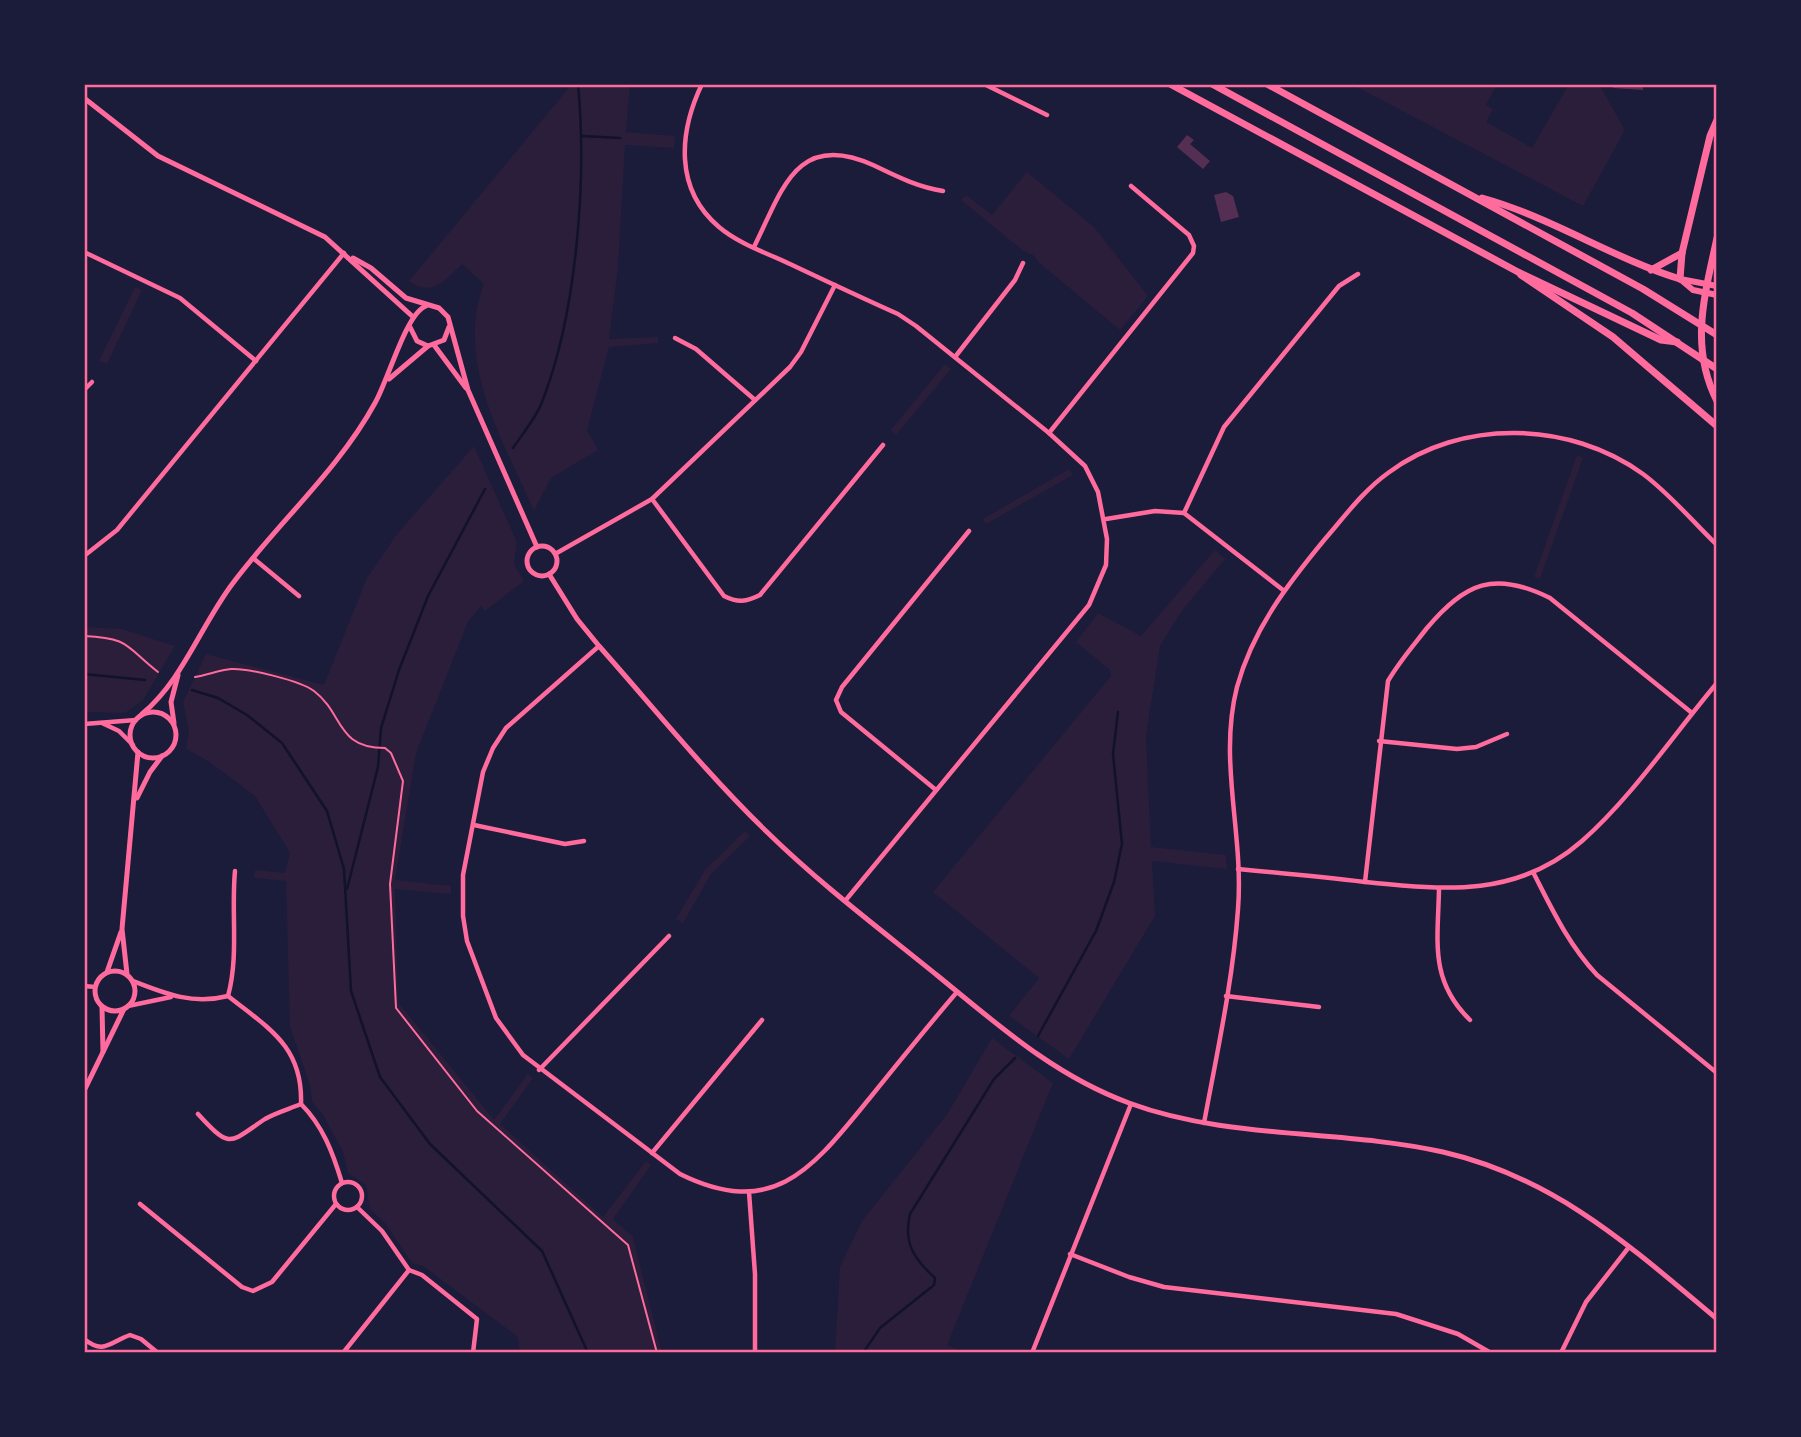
<svg xmlns="http://www.w3.org/2000/svg" width="1801" height="1437" viewBox="0 0 1801 1437" font-family="Lato,sans-serif">
<style>
.green{fill:#2a1e3b}
.lines{fill:none;stroke-linecap:round;stroke-linejoin:round}
.stream{stroke:#12122b;stroke-width:2.5}
.building{fill:#542f53}
.path{stroke:#ff6b9d;stroke-width:2}
.minor{stroke:#ff6b9d;stroke-width:4.5}
.tertiary{stroke:#ff6b9d;stroke-width:5}
.secondary{stroke:#ff6b9d;stroke-width:6}
.primary{stroke:#ff6b9d;stroke-width:7}
.trunk{stroke:#ff6b9d;stroke-width:7}
.neatline{fill:none;stroke:#ff6b9d;stroke-width:2.5}
</style>
<rect width="100%" height="100%" fill="#1b1b3a"/>
<!-- green -->
<g class="green">
<path d="M572,84h58l-4,48 49,4 -1,12 -49,-3 -7,122 -9,72 49,-2v6l-49,4 -22,83 11,20 -47,28 -17,33c-30,-69 -80,-150 -50,-227l-22,-20c-16,16 -31,34 -53,17z"/>
<polygon points="1351,84 1497,84 1486,105 1493,109 1486,122 1532,148 1569,84 1599,84 1625,130 1583,206"/>
<polygon points="1027,172 1094,227 1148,296 1120,330 1037,261 1035,256 1022,250 961,200 966,195 992,215"/>
<polygon points="135,287 142,290 107,364 99,361"/>
<polygon points="945,364 951,369 896,435 891,430"/>
<polygon points="474,446 517,542 514,564 524,581 485,611 481,606 468,622 416,753 395,880 451,886 451,894 395,889 398,1002 494,1120 528,1074 533,1078 500,1124 603,1217 646,1161 651,1165 613,1219 633,1237 662,1353 520,1353 518,1337 423,1266 412,1263 385,1223 370,1209 366,1185 348,1173 343,1152 323,1115 312,1102 310,1085 290,1027 286,881 254,878 255,870 285,873 290,853 255,796 208,761 186,749 189,732 183,702 206,654 324,685 367,578 397,534"/>
<polygon points="1577,455 1583,458 1540,579 1534,577"/>
<polygon points="1069,469 1073,475 986,524 983,519"/>
<polygon points="1215,550 1225,559 1181,612 1160,646 1146,736 1151,847 1226,855 1227,869 1152,861 1155,916 1069,1059 1009,1016 1039,978 933,892 1111,676 1110,670 1076,642 1098,613 1141,636"/>
<polygon points="84,627 122,629 175,646 143,700 125,713 84,712"/>
<polygon points="745,831 750,836 711,874 683,923 676,919 705,870"/>
<polygon points="992,1038 1053,1083 947,1345 965,1353 835,1353 840,1267 862,1221 948,1113"/>
</g>
<g class="lines">
<!-- stream -->
<g class="stream">
<polyline points="582,136 620,138"/>
<path d="M513,448c10,-15 23,-30 29,-46 35,-89 45,-223 36,-318"/>
<polyline points="84,674 145,680"/>
<polyline points="192,690 218,698 247,715 282,743 327,811 344,869 351,991 380,1077 430,1144 542,1251 588,1353"/>
<polyline points="347,889 378,767 381,728 399,670 428,596 485,489"/>
<polyline points="1038,1036 1096,931 1114,882 1122,844 1113,754 1118,712"/>
<path d="M863,1353l17,-25 54,-43 1,-7c-21,-19 -32,-35 -25,-64l84,-135 21,-21"/>
</g>
</g>
<!-- building -->
<g class="building">
<polygon points="1613,84 1643,84 1643,90 1613,88"/>
<polygon points="1187,135 1194,140 1190,144 1210,161 1203,169 1177,147"/>
<polygon points="1226,192 1233,196 1239,217 1221,222 1214,195"/>
</g>
<g class="lines">
<!-- path -->
<g class="path">
<path d="M84,636c46,2 41,10 74,36"/>
<path d="M195,677c12,-2 25,-7 36,-8 17,-1 70,12 83,22 30,23 22,57 71,57l6,5 12,28 -13,103 6,124 81,103 151,134 29,108"/>
</g>
<!-- minor -->
<g class="minor">
<path d="M702,84c-23,48 -28,105 17,143 20,17 48,26 71,37 36,17 72,34 108,50l18,12 133,107 36,33 13,26 9,47 -1,26 -17,40 -244,296"/>
<polyline points="984,84 1047,115"/>
<path d="M754,247c28,-56 42,-117 119,-82 23,11 44,22 70,26"/>
<polyline points="84,252 180,298 256,361"/>
<polyline points="675,338 696,349 755,400"/>
<polyline points="955,357 1015,280 1023,263"/>
<polyline points="84,390 92,382"/>
<polyline points="1049,433 1193,253 1194,246 1189,235 1131,186"/>
<path d="M652,499l72,97c14,7 22,6 36,-1l123,-150"/>
<polyline points="1184,513 1224,427 1339,286 1358,274"/>
<polyline points="1106,519 1155,511 1184,513 1283,590"/>
<polyline points="555,554 652,499 790,367 801,352 835,285"/>
<polyline points="84,556 117,530 344,253"/>
<polyline points="253,558 299,596"/>
<path d="M599,646l-93,82 -13,20 -10,24 -20,103v41l4,25 29,77 27,37 157,119c95,47 134,-8 189,-75 29,-36 58,-72 88,-107"/>
<polyline points="102,723 119,731 133,745"/>
<polyline points="84,724 136,720"/>
<polyline points="1379,741 1457,749 1476,747 1507,734"/>
<polyline points="936,790 841,712 836,700 842,687 969,531"/>
<polyline points="474,825 565,844 584,841"/>
<path d="M1238,869c43,4 85,8 127,13 80,8 152,16 217,-41 50,-44 92,-107 135,-158"/>
<path d="M1533,872c19,37 35,72 64,103l120,98"/>
<path d="M1365,882l23,-201c11,-19 25,-35 39,-53 38,-45 67,-58 123,-30l142,115"/>
<path d="M1439,889c-1,52 -10,91 31,131"/>
<path d="M133,981c33,13 60,24 95,15 40,32 75,50 73,108 22,22 32,49 41,79"/>
<polyline points="84,986 95,987"/>
<path d="M228,996c11,-40 3,-84 7,-125"/>
<polyline points="1226,996 1319,1007"/>
<polyline points="128,1006 171,997"/>
<polyline points="539,1070 669,936"/>
<path d="M198,1114c33,36 31,29 67,5 10,-6 24,-10 36,-15"/>
<path d="M1204,1123c13,-70 29,-143 34,-214 6,-75 -20,-148 -1,-222 16,-58 50,-102 88,-148 20,-23 38,-48 63,-66 73,-55 182,-52 255,1 27,20 50,48 74,71"/>
<polyline points="652,1153 762,1020"/>
<circle cx="348" cy="1196" r="14"/>
<polyline points="749,1192 755,1274 755,1353"/>
<polyline points="140,1204 242,1287 253,1291 272,1282 336,1204"/>
<polyline points="357,1207 382,1231 409,1270 422,1275 477,1319 473,1353"/>
<polyline points="1070,1254 1129,1277 1164,1287 1396,1314 1458,1334 1491,1353"/>
<path d="M84,1339c20,16 26,3 46,-4l11,4 17,14"/>
<polyline points="343,1353 409,1270"/>
<polyline points="1032,1353 1131,1104"/>
<polyline points="1561,1353 1586,1302 1629,1247"/>
</g>
<!-- tertiary -->
<g class="tertiary">
<polyline points="84,98 158,156 325,237 412,316"/>
<polyline points="353,258 371,268 406,298 439,308 448,317 468,390 537,547"/>
<polyline points="410,327 417,341 428,346 444,340 449,327"/>
<polyline points="434,345 466,388"/>
<polyline points="389,379 428,346"/>
<circle cx="542" cy="561" r="15"/>
<path d="M549,574l28,45 22,27c55,62 108,128 168,186 53,52 113,97 171,144 60,49 117,100 191,127 100,37 210,26 314,49 113,26 188,95 274,167"/>
<circle cx="153" cy="735" r="23"/>
<path d="M142,714c41,-34 59,-89 91,-131 45,-60 106,-114 142,-180 13,-22 31,-90 51,-97"/>
<polyline points="174,723 171,702 178,675"/>
<polyline points="137,798 150,772 162,756"/>
<circle cx="115" cy="991" r="20"/>
<polyline points="107,972 121,932"/>
<polyline points="127,974 122,929 138,752"/>
<polyline points="102,1007 103,1052"/>
<polyline points="84,1091 124,1009"/>
</g>
<!-- secondary -->
<g class="secondary">
<polyline points="1680,279 1693,290 1717,295"/>
<polyline points="1680,279 1717,286"/>
</g>
<!-- primary -->
<g class="primary">
<path d="M1717,238c-12,56 -28,108 0,163"/>
<polyline points="1680,279 1682,253 1710,136 1717,120"/>
</g>
<!-- trunk -->
<g class="trunk">
<polyline points="1170,84 1518,272 1661,340 1677,342"/>
<polyline points="1212,84 1632,313 1717,369"/>
<polyline points="1267,84 1643,289 1717,335"/>
<path d="M1482,198c69,19 130,60 198,81"/>
<polyline points="1651,270 1682,253"/>
<polyline points="1521,275 1613,337 1717,426"/>
</g>
</g>
<!-- border -->
<rect width="1801" height="1437" fill="none" stroke="#1b1b3a" stroke-width="172"/>
<rect x="86" y="86" width="1629" height="1265" class="neatline"/>
</svg>
